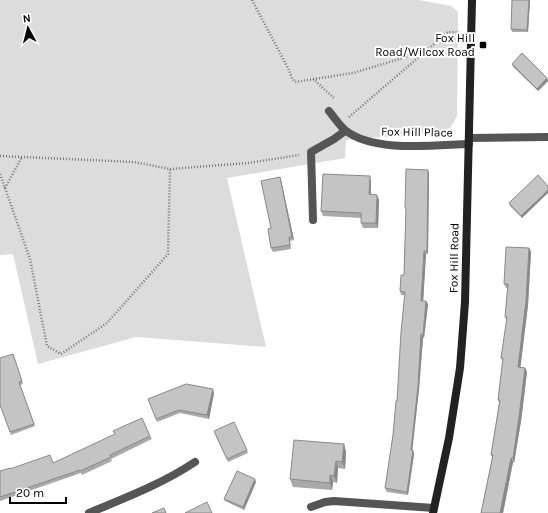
<svg xmlns="http://www.w3.org/2000/svg" width="548" height="513" viewBox="0 0 548 513" font-family="Karla,sans-serif">
<style>
.green{fill:#dcdcdc}
.lines{fill:none;stroke-linecap:round;stroke-linejoin:round}
.path{stroke:#777;stroke-width:2.5;stroke-dasharray:1 2;stroke-linecap:butt}
.lane{stroke:#555;stroke-width:8}
.street{stroke:#555;stroke-width:8}
.secondary{stroke:#222;stroke-width:8}
.wall{fill:#a9a9a9}
.shaded-wall{fill:#898989}
.building{fill:#c4c4c4;stroke:#898989}
.poi-dot{fill:#000;stroke:#fff;stroke-width:1.5}
.labels{text-anchor:middle;stroke-width:4;stroke-linejoin:round;paint-order:stroke}
.poi-label{font-size:12px;fill:#000;stroke:#fff;text-anchor:end}
.street-label{font-size:12px;fill:#000;stroke:#fff}
</style>
<rect width="100%" height="100%" fill="#fff"/>
<!-- green -->
<polygon class="green" points="0,0 419,0 451,6 458,12 457,116 450,128 434,133 346,140 345,158 227,178 266,347 136,337 38,364 13,254 0,255"/>
<g class="lines">
<!-- path -->
<g class="path">
<polyline points="252,0 289,70 292,78 295,82 353,73 426,51"/>
<polyline points="313,79 334,98"/>
<polyline points="349,117 448,32 459,32"/>
<polyline points="0,156 134,162 170,169 248,163 299,155"/>
<polyline points="0,174 30,259 47,346 61,354 107,323 168,254 170,169"/>
<polyline points="5,188 22,157"/>
</g>
<!-- lane -->
<g class="lane">
<polyline points="313,220 311,152 334,139 345,131"/>
<polyline points="311,507 325,502 334,501 434,508"/>
</g>
<!-- street -->
<g class="street">
<path d="M329,111c5,6 10,14 16,19 28,23 90,15 124,14"/>
<polyline points="469,138 548,137"/>
<path d="M89,513c36,-15 73,-29 106,-51"/>
</g>
<!-- secondary -->
<polyline class="secondary" points="433,513 449,438 460,368 465,302 472,0"/>
</g>
<!-- wall -->
<g class="wall">
<polygon points="530,0 528,32 512,32 511,29"/>
<polygon points="512,64 547,78 548,81 538,91 513,67"/>
<polygon points="429,173 428,254 426,254 423,301 426,301 428,304 424,338 423,338 419,389 412,450 414,454 408,495 387,492 385,488 393,435 397,401 405,295 401,295 400,291 404,275 406,211 405,208"/>
<polygon points="280,177 281,180 294,240 290,241 291,249 273,252 271,248 271,228"/>
<polygon points="371,181 371,195 379,200 378,228 363,228 361,223 361,218 323,216 321,211"/>
<polygon points="548,186 522,218 510,206 509,203"/>
<polygon points="529,248 531,252 528,305 520,367 525,368 527,372 521,421 514,463 513,462 503,513 481,513 492,458 491,455 499,403 498,400 503,362 501,358 507,321 505,317 508,288 506,288 504,284"/>
<polygon points="13,354 23,384 20,385 35,426 11,435 0,405"/>
<polygon points="214,393 209,419 180,413 157,422 148,399"/>
<polygon points="113,431 150,436 152,439 111,459 112,461 82,475 81,473 0,501 0,471 53,463 115,435"/>
<polygon points="215,434 247,450 248,453 228,462"/>
<polygon points="344,444 346,452 345,469 338,468 337,483 333,482 332,490 293,487 290,479"/>
<polygon points="256,482 244,510 225,501 224,499"/>
</g>
<!-- shaded-wall -->
<g class="shaded-wall">
<polygon points="529,0 530,0 528,32 527,30"/>
<polygon points="547,78 548,81 538,91 537,89"/>
<polygon points="428,170 429,173 428,254 427,251"/>
<polygon points="370,176 371,181 371,200 369,194"/>
<polygon points="280,177 281,180 294,240 292,237"/>
<polygon points="548,190 548,193 522,218 521,216"/>
<polygon points="377,195 379,200 378,228 376,223"/>
<polygon points="529,248 531,252 528,305 520,371 518,367"/>
<polygon points="424,251 426,254 423,304 421,301"/>
<polygon points="426,301 428,304 424,338 423,335"/>
<polygon points="421,334 423,338 419,389 412,453 411,450"/>
<polygon points="525,368 527,372 521,421 514,463 513,458"/>
<polygon points="213,389 214,393 209,419 207,415"/>
<polygon points="344,444 346,452 345,469 342,462"/>
<polygon points="413,450 414,454 408,495 407,492"/>
<polygon points="511,458 513,462 503,513 500,513"/>
<polygon points="336,461 338,468 337,483 334,476"/>
<polygon points="330,475 333,482 332,490 330,483"/>
<polygon points="255,479 256,482 244,510 243,507"/>
</g>
<!-- building -->
<g class="building">
<polygon points="512,0 529,0 527,30 511,29"/>
<polygon points="522,53 547,78 537,89 512,64"/>
<polygon points="406,169 428,170 427,251 424,251 421,301 426,301 423,335 421,334 418,386 411,450 413,450 407,492 385,488 393,435 396,401 397,401 401,332 405,292 400,291 401,275 404,275 406,208 405,208"/>
<polygon points="323,174 370,176 369,194 377,195 376,223 361,223 361,213 321,211"/>
<polygon points="538,175 548,186 548,190 521,216 509,203"/>
<polygon points="280,177 292,237 289,237 290,245 271,248 268,229 271,228 261,181"/>
<polygon points="506,247 529,248 526,301 518,367 525,368 519,417 513,458 511,458 500,513 481,513 493,455 491,455 500,400 498,400 503,358 501,358 507,317 505,317 508,284 504,284"/>
<polygon points="13,354 22,381 19,382 34,424 10,432 0,405 0,358"/>
<polygon points="186,384 213,389 207,415 179,410 156,419 148,399"/>
<polygon points="142,418 150,436 110,455 111,457 80,471 80,470 0,497 0,471 10,468 10,469 50,455 53,463 115,434 113,431"/>
<polygon points="234,422 247,450 227,459 214,431"/>
<polygon points="294,440 344,444 342,462 336,461 334,476 330,475 330,483 290,479"/>
<polygon points="237,471 255,479 243,507 224,499"/>
<polygon points="207,502 212,513 185,513"/>
<polygon points="164,508 166,513 152,513"/>
</g>
<!-- markers -->
<rect class="poi-dot" x="479" y="41" width="8" height="8" rx="2"/>
<g class="labels">
<!-- poi labels -->
<g class="poi-label">
<text x="475" y="42">Fox Hill<tspan x="475" dy="14">Road/Wilcox Road</tspan></text>
</g>
<!-- street labels -->
<g class="street-label">
<text transform="translate(417 132) rotate(1)" y="4">Fox Hill Place</text>
<text transform="translate(454 258) rotate(-89)" y="4">Fox Hill Road</text>
</g>
</g>
<!-- north arrow -->
<g transform="translate(28 28) rotate(353)" stroke="#ffffff" stroke-width="3" paint-order="stroke">
<path d="M0-3L7 15L0 10L-7 15Z" fill="#000000"/>
<text y="-6" font-size="11" font-weight="bold" text-anchor="middle" fill="#000000">N</text>
</g>
<!-- scale -->
<path d="M10 497v6h56v-6" fill="none" stroke="#000000" stroke-width="2"/>
<text x="16" y="497" font-size="12" fill="#000000" stroke="#ffffff" stroke-width="3" paint-order="stroke">20 m</text>
</svg>
